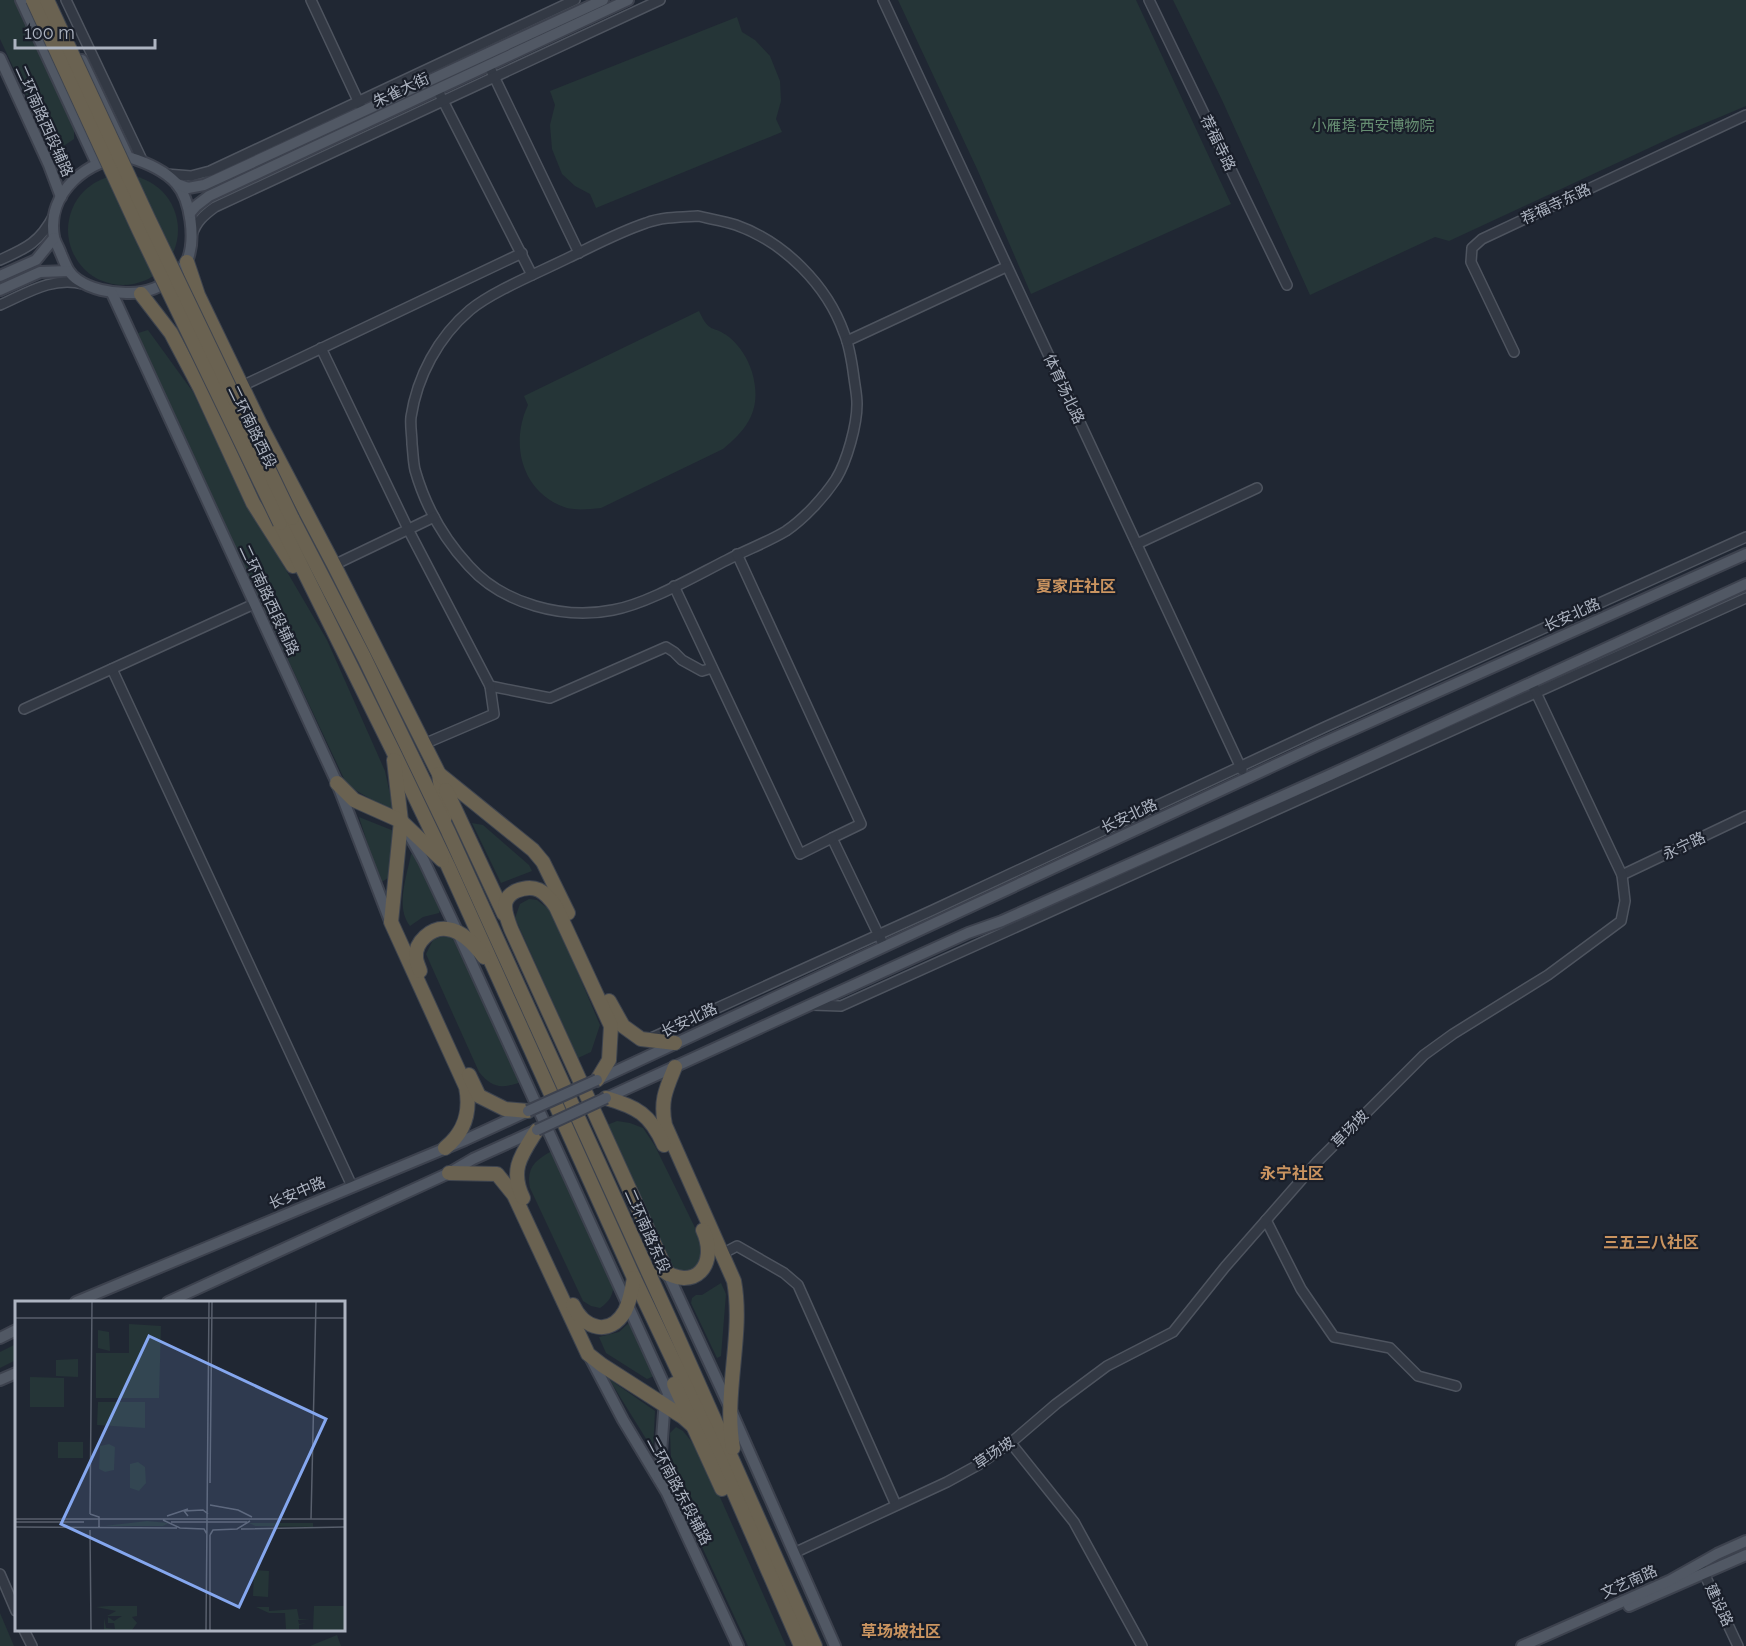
<svg xmlns="http://www.w3.org/2000/svg" width="1746" height="1646" viewBox="0 0 1746 1646" font-family="Raleway,'Noto Sans SC',sans-serif">
<style>
.green{fill:#253537}
.lines{fill:none;stroke-linecap:round;stroke-linejoin:round}
.minor-casing{stroke:#4e545f;stroke-width:12}
.major-casing{stroke:#3d424e;stroke-width:14}
.highway-casing{stroke:#3e444f;stroke-width:16}
.minor{stroke:#333944;stroke-width:9}
.major{stroke:#515864;stroke-width:10}
.highway{stroke:#6a6251;stroke-width:14}
.major-bridge-casing{stroke:#3d424e;stroke-width:14;stroke-linecap:butt}
.highway-bridge-casing{stroke:#3e444f;stroke-width:16;stroke-linecap:butt}
.major-bridge{stroke:#515864;stroke-width:10}
.highway-bridge{stroke:#6a6251;stroke-width:14}
.labels{text-anchor:middle;stroke-width:4.5;stroke-linejoin:round;paint-order:stroke}
.street-label{font-size:15px;fill:#adb4c1;stroke:#191e29}
.park-label{font-size:15px;fill:#678f73;stroke:#191e29}
.neighbourhood-label{font-size:16px;font-weight:bold;fill:#ca9460;stroke:#191e29}
.inset-road{fill:none;stroke:#585f6c;stroke-width:1.5}
.view{fill:#85a7ef;fill-opacity:0.15;stroke:#85a7ef;stroke-width:3}
.inset-edge{fill:none;stroke:#adb4c1;stroke-width:3}
</style>
<rect width="100%" height="100%" fill="#202733"/>
<!-- green -->
<g class="green">
<polygon points="0,0 17,0 74,124 74,139 53,153 0,39"/>
<polygon points="898,0 1136,0 1231,204 1031,294 978,171"/>
<polygon points="1173,0 1746,0 1746,106 1677,135 1449,241 1435,237 1310,295 1222,100"/>
<polygon points="737,17 742,32 755,40 770,56 780,81 781,101 776,119 782,132 596,208 590,194 575,186 562,174 552,149 550,125 555,105 550,91"/>
<circle cx="123" cy="230" r="55"/>
<path d="M699,311c11,24 13,13 30,26 11,9 19,22 23,35 10,35 -2,55 -29,77l-122,59c-12,1 -26,3 -37,-1 -43,-16 -54,-64 -36,-102l-4,-9z"/>
<polygon points="148,330 193,392 241,493 327,640 385,771 394,813 347,785 155,377 138,333"/>
<polygon points="359,817 394,831 388,878 380,883"/>
<polygon points="472,823 483,825 529,865 532,871 501,883"/>
<path d="M411,854l6,2 24,52 -2,5 -16,4 -13,9c-15,-19 -3,-50 1,-72z"/>
<polygon points="529,899 537,900 552,912 600,1025 591,1052 578,1058 515,918 520,904"/>
<path d="M440,937h10l8,7 63,138c-20,7 -29,6 -42,-10l-53,-118 7,-14z"/>
<path d="M617,1121l13,2 13,5 12,18 49,100c-3,14 -4,20 -17,27l-13,-4 -67,-144z"/>
<path d="M552,1151l62,132c-1,12 -4,18 -14,25l-9,-2 -8,-5 -53,-113c-4,-20 5,-28 22,-37z"/>
<polygon points="721,1283 726,1294 721,1356 717,1358 691,1303 692,1298 696,1295 702,1295"/>
<polygon points="629,1323 654,1376 647,1379 606,1353 599,1337 619,1332"/>
<polygon points="16,1344 16,1360 0,1368 0,1352"/>
<polygon points="609,1379 655,1411 653,1450"/>
<polygon points="676,1427 683,1431 700,1452 786,1646 748,1646 672,1482 670,1433"/>
<polygon points="0,1613 14,1646 0,1646"/>
<polygon points="337,1635 341,1646 310,1646"/>
</g>
<g class="lines">
<defs>
<g id="minor">
<polyline points="66,0 143,162"/>
<polyline points="311,0 360,105"/>
<polyline points="883,0 1242,770"/>
<polyline points="1149,0 1287,285"/>
<polyline points="489,66 579,253"/>
<polyline points="437,89 532,275"/>
<polyline points="166,174 191,176 210,171 575,0"/>
<path d="M698,216c12,3 26,5 38,9 48,17 91,60 108,108 6,14 8,30 10,45 1,8 3,17 3,26 0,21 -10,57 -21,75 -12,18 -32,40 -50,52 -18,11 -40,19 -59,29 -32,16 -80,44 -114,50 -49,10 -110,-6 -144,-44 -25,-27 -44,-61 -54,-96 -2,-9 -2,-18 -3,-26 0,-9 -2,-18 -1,-27 6,-40 27,-80 59,-107 23,-19 70,-38 98,-52 25,-12 51,-26 78,-35 16,-6 34,-6 52,-7z"/>
<path d="M192,235c4,-13 12,-20 23,-28l445,-207"/>
<path d="M0,260c27,-12 40,-18 54,-45"/>
<path d="M0,305c27,-12 53,-29 83,-21"/>
<polyline points="847,341 1006,267"/>
<polyline points="321,348 409,531 490,686 550,698 666,647 674,652 682,660 702,671 712,668"/>
<polyline points="1514,352 1471,262 1472,248 1482,239 1746,115"/>
<polyline points="242,386 522,253"/>
<polyline points="1137,544 1257,488"/>
<polyline points="737,554 861,824 832,838 884,946"/>
<polyline points="334,565 434,517"/>
<polyline points="674,586 800,854 832,838"/>
<polyline points="112,669 352,1186"/>
<polyline points="24,709 254,604"/>
<polyline points="424,744 494,714 490,686"/>
<polyline points="1622,875 1746,816"/>
<polyline points="812,1005 841,1006 1746,598"/>
<polyline points="649,1039 933,910 1325,727 1746,537"/>
<polyline points="1266,1220 1301,1289 1334,1337 1390,1348 1418,1376 1456,1386"/>
<polyline points="722,1254 737,1246 784,1273 798,1285 896,1505"/>
<polyline points="1010,1442 1074,1522 1142,1646"/>
<polyline points="794,1553 947,1482 978,1465 1014,1440 1056,1404 1107,1366 1173,1332 1225,1267 1317,1162 1424,1055 1453,1034 1548,975 1621,921 1625,901 1622,875 1531,682"/>
<polyline points="1702,1569 1738,1646"/>
<polyline points="0,1574 16,1611"/>
<polyline points="24,1630 32,1646"/>
</g>
<g id="major">
<polyline points="21,0 97,164"/>
<polyline points="0,58 49,165 61,197"/>
<polyline points="82,60 128,157"/>
<path d="M128,157c17,5 36,13 48,26 15,17 20,57 11,78 -2,4 -6,8 -9,11 -13,15 -33,22 -52,21 -16,0 -35,-4 -48,-13 -10,-6 -13,-17 -17,-26 -2,-6 -6,-12 -7,-17 -8,-44 34,-79 74,-80z"/>
<polyline points="177,184 188,188 204,185 603,0"/>
<polyline points="190,213 196,206 209,196 628,0"/>
<polyline points="0,276 36,260 54,238"/>
<polyline points="0,290 40,272 68,271"/>
<polyline points="112,293 337,783 390,921"/>
<polyline points="406,829 424,861 458,933 677,1413"/>
<polyline points="597,1080 1316,746 1746,554"/>
<polyline points="606,1098 968,933 1002,921 1330,775 1746,584"/>
<polyline points="668,1274 730,1408 835,1646"/>
<polyline points="76,1302 465,1140 528,1111"/>
<polyline points="168,1302 449,1173 473,1159 537,1130"/>
<polyline points="0,1338 16,1330"/>
<polyline points="590,1357 623,1420 667,1493 738,1646"/>
<polyline points="0,1380 16,1373"/>
<polyline points="659,1479 665,1399"/>
<polyline points="1629,1606 1746,1555"/>
<polyline points="1522,1646 1669,1581 1717,1554 1746,1541"/>
</g>
<g id="highway">
<polyline points="187,262 198,295 263,430 334,565 439,774 445,817"/>
<polyline points="141,294 171,333 200,388 253,503 293,566"/>
<polyline points="292,518 364,657 448,831 675,1331 815,1646"/>
<polyline points="280,523 392,749 448,866 634,1278 712,1442 801,1646"/>
<path d="M394,760l7,61 -10,101 75,165c5,25 -1,45 -21,61"/>
<polyline points="439,774 533,850 543,862 568,913"/>
<polyline points="337,783 354,800 401,821 442,860"/>
<polyline points="446,790 504,914"/>
<path d="M420,971c-1,-4 -4,-9 -4,-14 -1,-15 15,-30 31,-28 16,2 28,16 37,28"/>
<polyline points="609,1001 623,1026 641,1039 675,1043"/>
<path d="M675,1067c-9,22 -15,34 -10,58l69,156c10,54 -11,111 -1,167"/>
<polyline points="469,1075 479,1096 505,1109 528,1111"/>
<path d="M597,1080l12,-20 2,-34 -55,-119c-11,-16 -21,-24 -40,-16 -4,2 -8,5 -10,10 -3,8 2,20 5,28l157,345"/>
<path d="M606,1098c31,9 44,16 58,47"/>
<polyline points="449,1173 497,1174 514,1195 588,1354 602,1365 683,1417 692,1425"/>
<path d="M523,1198c-14,-29 -1,-44 14,-68"/>
<path d="M661,1269c33,24 58,-4 42,-39"/>
<path d="M573,1305c11,24 37,32 52,6 5,-10 7,-22 9,-33"/>
<polyline points="674,1384 722,1489"/>
</g>
</defs>
<!-- minor casing -->
<use href="#minor" class="minor-casing"/>
<!-- major casing -->
<use href="#major" class="major-casing"/>
<!-- highway casing -->
<use href="#highway" class="highway-casing"/>
<!-- minor -->
<use href="#minor" class="minor"/>
<!-- major -->
<use href="#major" class="major"/>
<!-- highway -->
<use href="#highway" class="highway"/>
<defs>
<g id="major-bridge">
<polyline points="528,1111 597,1080"/>
<polyline points="537,1130 606,1098"/>
</g>
<g id="highway-bridge">
<polyline points="33,0 139,230 280,523"/>
<polyline points="47,0 148,218 292,518"/>
</g>
</defs>
<!-- major-bridge casing -->
<use href="#major-bridge" class="major-bridge-casing"/>
<!-- highway-bridge casing -->
<use href="#highway-bridge" class="highway-bridge-casing"/>
<!-- major-bridge -->
<use href="#major-bridge" class="major-bridge"/>
<!-- highway-bridge -->
<use href="#highway-bridge" class="highway-bridge"/>
</g>
<g class="labels">
<!-- street labels -->
<g class="street-label">
<text transform="translate(401 90) rotate(-25)" y="5">朱雀大街</text>
<text transform="translate(44 121) rotate(66)" y="5">二环南路西段辅路</text>
<text transform="translate(1218 143) rotate(64)" y="5">荐福寺路</text>
<text transform="translate(1556 204) rotate(-25)" y="5">荐福寺东路</text>
<text transform="translate(1064 389) rotate(65)" y="5">体育场北路</text>
<text transform="translate(252 427) rotate(64)" y="5">二环南路西段</text>
<text transform="translate(269 600) rotate(65)" y="5">二环南路西段辅路</text>
<text transform="translate(1572 615) rotate(-24)" y="5">长安北路</text>
<text transform="translate(1129 816) rotate(-25)" y="5">长安北路</text>
<text transform="translate(1684 846) rotate(-25)" y="5">永宁路</text>
<text transform="translate(689 1020) rotate(-25)" y="5">长安北路</text>
<text transform="translate(1350 1129) rotate(-46)" y="5">草场坡</text>
<text transform="translate(297 1193) rotate(-23)" y="5">长安中路</text>
<text transform="translate(647 1231) rotate(66)" y="5">二环南路东段</text>
<text transform="translate(994 1453) rotate(-34)" y="5">草场坡</text>
<text transform="translate(679 1491) rotate(62)" y="5">二环南路东段辅路</text>
<text transform="translate(1629 1582) rotate(-24)" y="5">文艺南路</text>
<text transform="translate(1719 1605) rotate(65)" y="5">建设路</text>
</g>
<!-- park labels -->
<g class="park-label">
<text x="1373" y="131">小雁塔·西安博物院</text>
</g>
<!-- neighbourhood labels -->
<g class="neighbourhood-label">
<text x="1076" y="592">夏家庄社区</text>
<text x="1292" y="1179">永宁社区</text>
<text x="1651" y="1248">三五三八社区</text>
<text x="901" y="1637">草场坡社区</text>
</g>
</g>
<!-- overview -->
<g transform="translate(15 1301)">
<rect width="330" height="330" fill="#202733"/>
<path d="M114,23l32,2 -2,72h-63v-45h33zM83,29l11,2 1,19 -12,-3zM63,58v18l-22,-1v-16zM15,76l34,1v29h-34zM130,101v26l-48,-3 1,-23zM43,141h25v16h-25zM94,143l6,3 -1,23 -9,2 -6,-3 1,-23zM123,161l7,5 1,16 -7,8 -9,-3v-24zM132,220l22,2 -6,3h-59zM234,222h64v4l-58,-1zM239,269l15,1 -1,26 -15,-1zM93,305h29v10l-5,1 5,6 -5,7h-28v-12l2,10 9,1 -1,-6h-6v-6l6,4 8,-5h-15l9,-5 -20,-4zM299,305h31v24h-32zM241,306h13v4l28,-2 2,10 11,1h-12l1,4 8,-1 -8,2v4h8h-21l-1,-16h-16z" fill="#253537"/>
<path class="inset-road" d="M0,17h330M195,182l2,-181M195,204l28,5 14,7M75,213l2,-212M75,213l9,3v10M152,215l21,-7M173,215l-4,-5 19,-1 5,4M0,218h330M296,218l5,-217M148,219l17,8 24,1 3,5M0,221h69M156,221h76M0,226l162,1M226,228l104,-2M75,229l1,100M195,234l3,-5 24,-1 13,-8M191,329l3,-328M195,329v-95"/>
<path class="view" d="M134,35l177,83 -87,188 -178,-83z"/>
<rect width="330" height="330" class="inset-edge"/>
</g>
<!-- scale -->
<path d="M15 39v9h140v-9" fill="none" stroke="#adb4c1" stroke-width="3"/>
<text x="24" y="39" font-size="18" fill="#adb4c1" stroke="#191e29" stroke-width="4.5" paint-order="stroke">100 m</text>
</svg>
